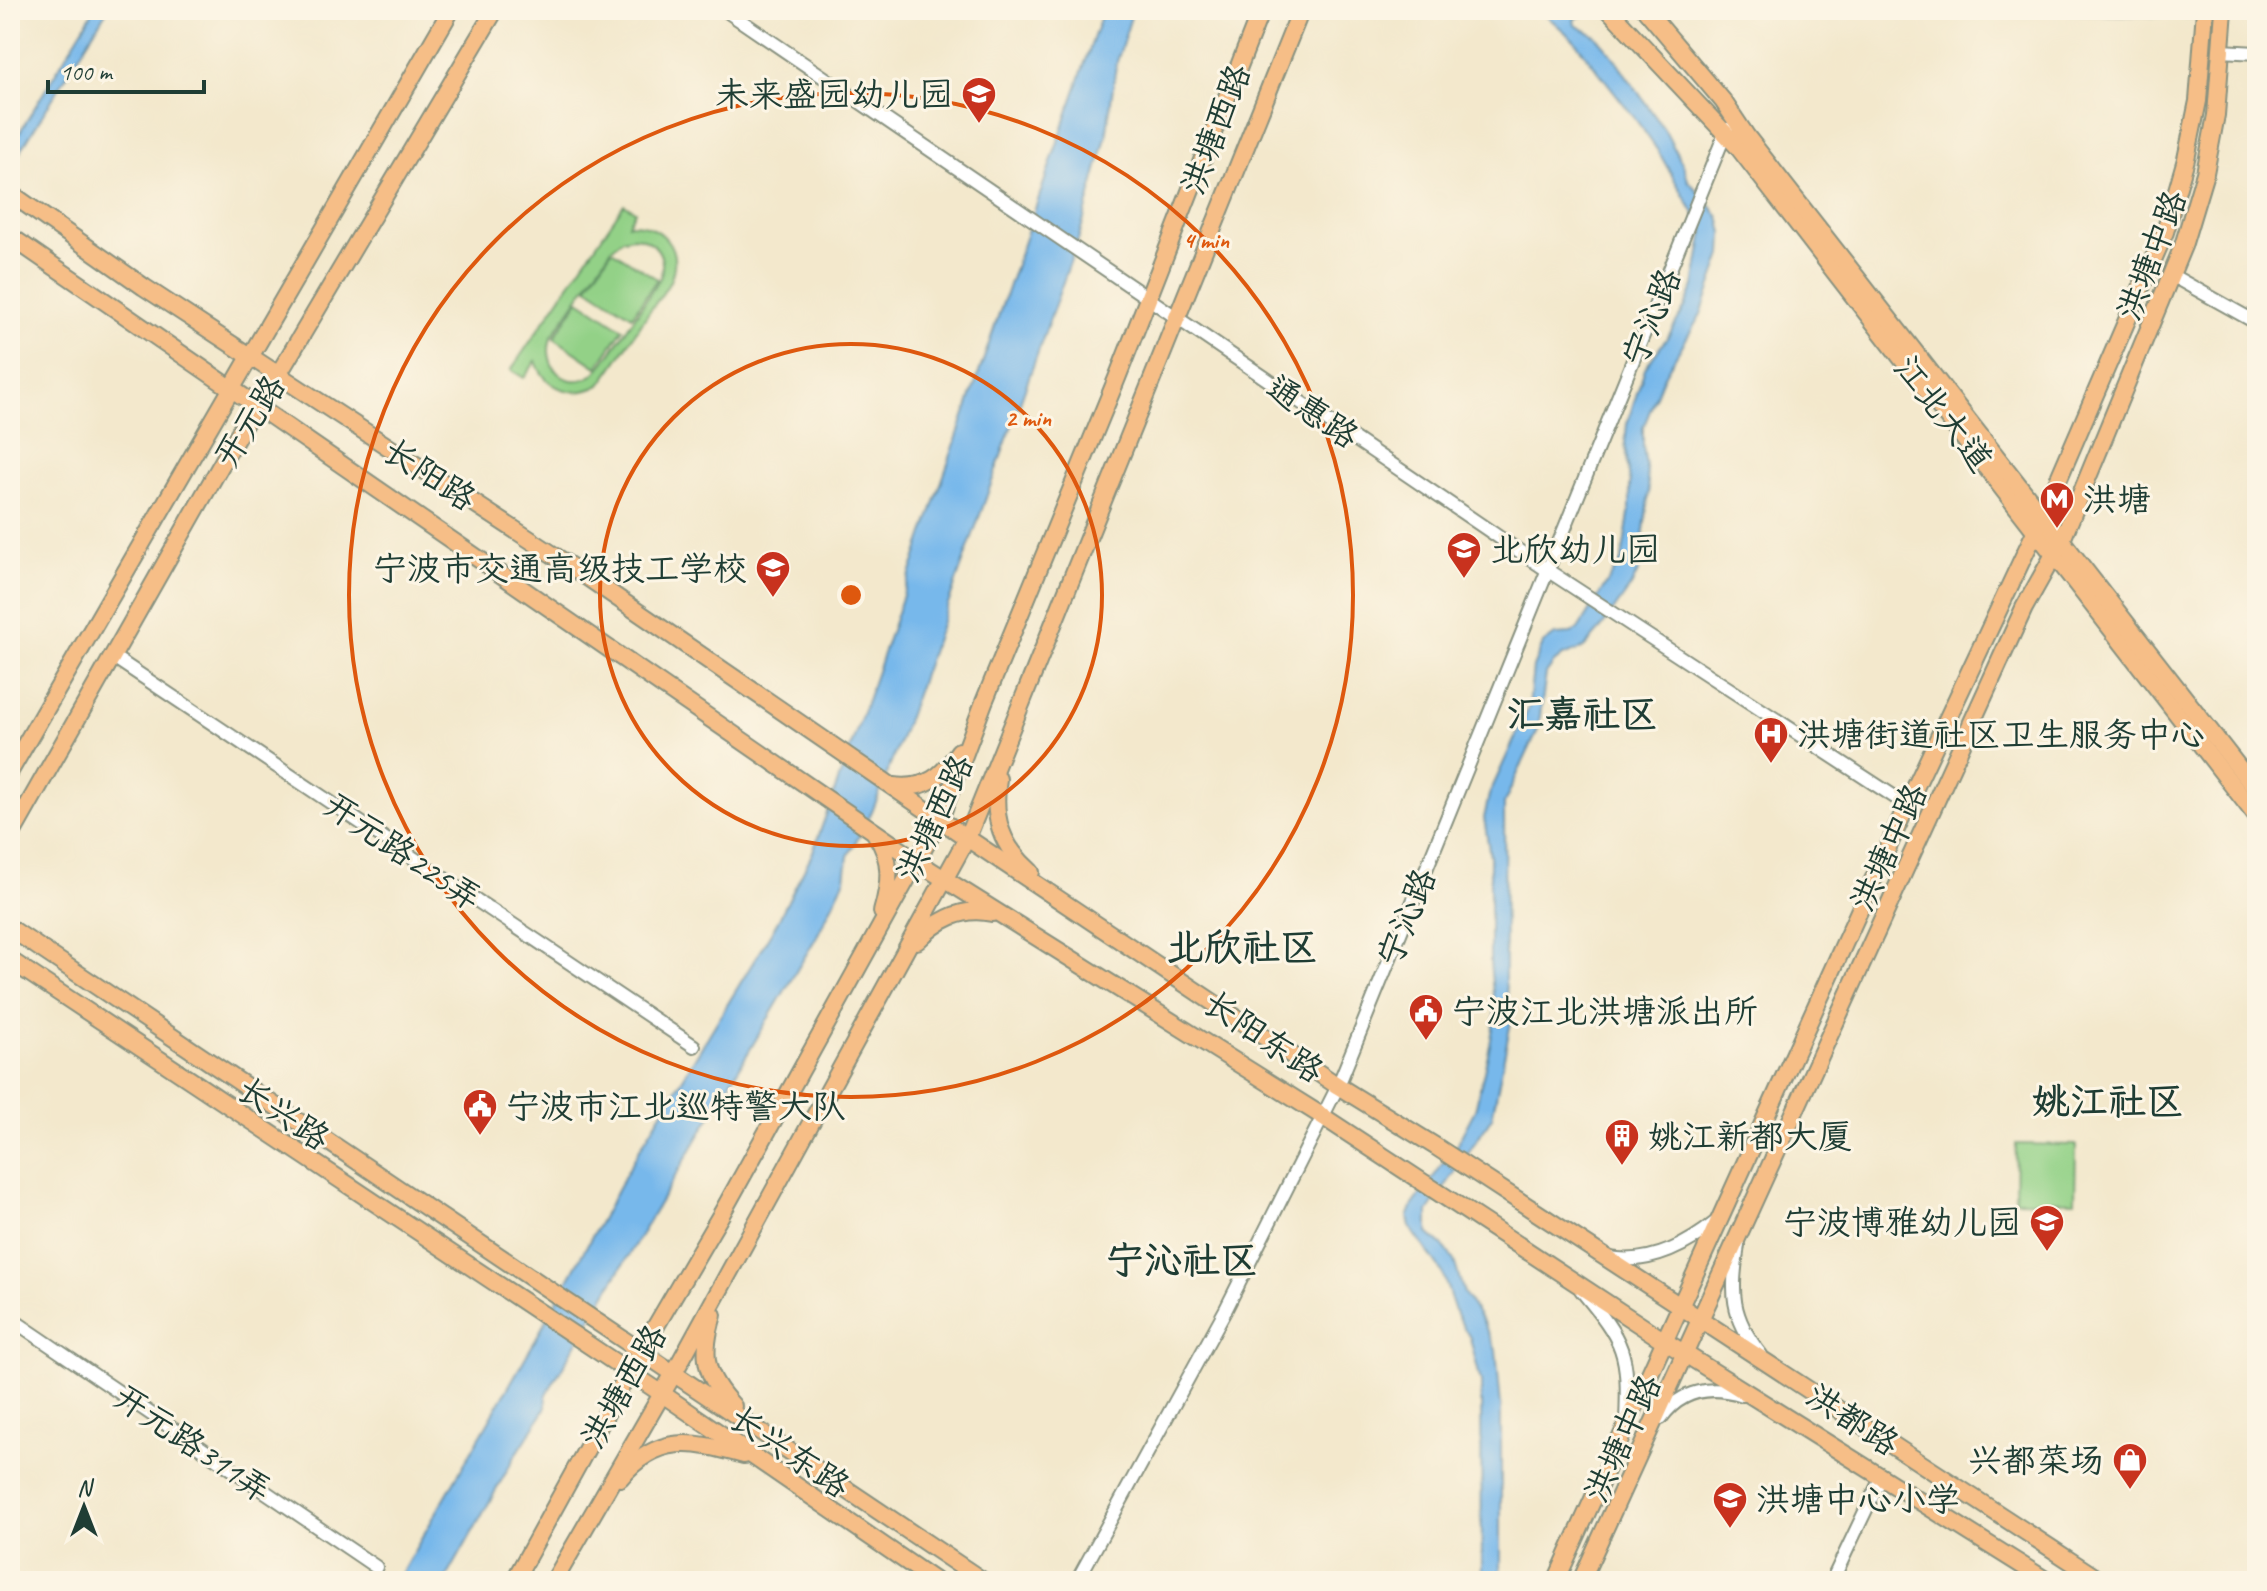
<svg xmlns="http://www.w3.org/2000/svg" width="2267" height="1591" viewBox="0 0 2267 1591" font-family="Caveat,'LXGW WenKai TC',sans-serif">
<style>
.green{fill:#93d187;stroke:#59875e;stroke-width:2;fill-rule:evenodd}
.water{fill:#77b8eb;stroke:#4b7a90;stroke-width:2}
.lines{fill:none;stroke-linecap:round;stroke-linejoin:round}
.minor-casing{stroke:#899280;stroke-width:16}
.major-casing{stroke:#899280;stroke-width:20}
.minor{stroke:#fff;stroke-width:12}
.major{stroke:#f6be87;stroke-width:16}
.ring{fill:none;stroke:#de580e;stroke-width:4}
.labels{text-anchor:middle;stroke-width:6;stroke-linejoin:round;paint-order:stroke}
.poi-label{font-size:34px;fill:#1f3d34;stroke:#fcf5e5;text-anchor:start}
.street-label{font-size:34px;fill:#1f3d34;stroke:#fcf5e5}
.quarter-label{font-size:38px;font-weight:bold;fill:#1f3d34;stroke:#fcf5e5}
.centre{fill:#de580e;stroke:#fcf5e5;stroke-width:4}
.ring-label{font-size:24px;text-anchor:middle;font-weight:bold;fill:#de580e;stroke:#fcf5e5;stroke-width:6;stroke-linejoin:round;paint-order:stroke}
</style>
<rect width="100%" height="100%" fill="#fcf5e5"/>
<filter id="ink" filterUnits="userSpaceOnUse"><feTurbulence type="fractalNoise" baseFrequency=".0125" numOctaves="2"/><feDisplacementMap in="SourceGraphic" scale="16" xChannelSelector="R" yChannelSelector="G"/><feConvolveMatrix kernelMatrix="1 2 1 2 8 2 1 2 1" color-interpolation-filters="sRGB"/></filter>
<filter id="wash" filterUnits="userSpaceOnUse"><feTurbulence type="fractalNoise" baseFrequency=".006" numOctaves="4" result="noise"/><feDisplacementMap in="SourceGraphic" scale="32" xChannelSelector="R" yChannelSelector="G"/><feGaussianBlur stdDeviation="1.8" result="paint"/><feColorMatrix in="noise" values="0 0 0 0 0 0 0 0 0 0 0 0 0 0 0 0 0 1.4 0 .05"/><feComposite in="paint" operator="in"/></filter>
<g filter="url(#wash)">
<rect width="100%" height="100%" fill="#f3e8cc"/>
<!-- green -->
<g class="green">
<path d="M624,204l11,7 -7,13c33,-1 56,23 42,57 -5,11 -14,21 -21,31 -16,24 -31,49 -49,73 -26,14 -55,4 -64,-24l-12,17 -13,-8zM632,237c24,1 35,19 28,41 -11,16 -57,92 -69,98 -27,15 -49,-12 -40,-38l62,-91 10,-8z"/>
<polygon points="612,250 657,279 632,316 587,287"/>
<polygon points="579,300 623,329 597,367 554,338"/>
<polygon points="2016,1144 2076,1145 2075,1201 2015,1200"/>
</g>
<!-- water -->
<g class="water">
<polygon points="94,10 107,10 10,168 10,148"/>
<polygon points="1103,10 1133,10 1116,65 1106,137 1079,237 898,745 872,812 848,856 845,879 817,936 546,1395 546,1407 543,1413 514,1458 445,1581 397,1581 532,1346 638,1152 775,926 812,854 861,718"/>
<polygon points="1540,10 1674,10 1594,11 1574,19 1575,25 1596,36 1610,52 1664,129 1684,167 1688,180 1719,216 1723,233 1722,255 1701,314 1664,376 1643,428 1643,445 1649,491 1639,570 1631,586 1599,631 1584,648 1563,656 1554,663 1546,674 1538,730 1504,803 1505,981 1511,1022 1492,1117 1428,1212 1428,1233 1446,1249 1454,1261 1464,1293 1483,1322 1496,1350 1501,1406 1501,1581 1482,1581 1481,1382 1470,1338 1456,1314 1442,1272 1410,1227 1408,1217 1413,1205 1456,1146 1475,1110 1490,1045 1495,1016 1490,961 1490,856 1484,818 1489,795 1529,707 1533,667 1543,644 1555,635 1571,634 1578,629 1622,559 1630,508 1630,482 1625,443 1627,424 1645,368 1669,335 1685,307 1694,286 1704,231 1658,151 1634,117 1574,40"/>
<polygon points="1983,10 2257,10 2257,20"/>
</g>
</g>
<g filter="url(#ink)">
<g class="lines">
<defs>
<g id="minor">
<polyline points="725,10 1547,570 1907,805"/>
<polyline points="2221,51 2257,53"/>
<polyline points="2171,275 2257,323"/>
<polyline points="112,656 694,1046"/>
<path d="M1738,1245c-7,48 -8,70 23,110"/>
<path d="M1609,1258c40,7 76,-11 107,-36"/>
<path d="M1581,1290c44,53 48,62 45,131"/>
<polyline points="10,1318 376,1567"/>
<path d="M1661,1418c20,-28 50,-33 82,-23"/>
<polyline points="1077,1581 1226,1309 1338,1086 1727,129"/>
<polyline points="1832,1581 1881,1478"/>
</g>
<g id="major">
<polyline points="1609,10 1738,147 2257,817"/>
<polyline points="1646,10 1723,101 1747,137 2257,791"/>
<polyline points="10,193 144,287 587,577 967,838 1338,1086 1435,1146 2101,1581"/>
<polyline points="10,236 930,870 1322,1116 1666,1342 2047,1581"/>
<polyline points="10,771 451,10"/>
<path d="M998,779c-6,39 3,67 33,93"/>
<path d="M894,786c32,4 49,-10 65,-35"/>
<path d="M876,835c17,25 14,49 6,77"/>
<polyline points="10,837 255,405 278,375 495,10"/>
<polyline points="10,928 983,1581"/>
<path d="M917,941c21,-21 45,-35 75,-28"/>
<polyline points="10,960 661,1393 935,1581"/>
<path d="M713,1315c-12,40 -9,60 20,91"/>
<path d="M620,1478c38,-45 73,-37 124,-23"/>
<polyline points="514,1581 629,1372 722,1213 940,819 984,702 1117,378 1261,10"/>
<polyline points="554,1581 674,1373 967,838 1301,10"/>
<polyline points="1556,1581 1907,805 2043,515 2165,232 2186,159 2198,101 2205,10"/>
<polyline points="1581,1581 2024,608 2062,540 2183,246 2205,173 2216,115 2224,10"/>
</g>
</defs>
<!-- minor casing -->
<use href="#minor" class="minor-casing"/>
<!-- major casing -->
<use href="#major" class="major-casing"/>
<!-- minor -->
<use href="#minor" class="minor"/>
<!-- major -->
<use href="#major" class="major"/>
</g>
</g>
<!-- distance rings -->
<g class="ring">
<circle cx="851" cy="595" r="251"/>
<circle cx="851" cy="595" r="502"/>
</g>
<!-- icons -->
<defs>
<symbol id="school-pin" viewBox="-11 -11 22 30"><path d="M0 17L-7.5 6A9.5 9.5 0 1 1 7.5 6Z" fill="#c8321e" stroke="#fcf5e5"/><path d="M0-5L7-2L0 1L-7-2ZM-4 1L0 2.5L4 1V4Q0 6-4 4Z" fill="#fff"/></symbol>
<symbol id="metro-pin" viewBox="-11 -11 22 30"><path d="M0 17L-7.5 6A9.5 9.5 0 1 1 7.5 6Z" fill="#c8321e" stroke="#fcf5e5"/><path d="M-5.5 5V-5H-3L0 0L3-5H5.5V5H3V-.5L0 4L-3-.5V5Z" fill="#fff"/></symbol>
<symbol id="university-pin" viewBox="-11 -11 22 30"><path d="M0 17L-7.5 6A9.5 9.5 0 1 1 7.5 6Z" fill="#c8321e" stroke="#fcf5e5"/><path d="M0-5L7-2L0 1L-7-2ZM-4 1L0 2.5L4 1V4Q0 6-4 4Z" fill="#fff"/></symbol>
<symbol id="hospital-pin" viewBox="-11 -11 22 30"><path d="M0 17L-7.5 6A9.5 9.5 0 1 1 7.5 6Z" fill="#c8321e" stroke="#fcf5e5"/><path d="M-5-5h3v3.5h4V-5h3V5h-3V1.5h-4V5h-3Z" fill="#fff"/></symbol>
<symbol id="civic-pin" viewBox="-11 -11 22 30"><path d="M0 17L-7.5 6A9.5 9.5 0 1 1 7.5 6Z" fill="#c8321e" stroke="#fcf5e5"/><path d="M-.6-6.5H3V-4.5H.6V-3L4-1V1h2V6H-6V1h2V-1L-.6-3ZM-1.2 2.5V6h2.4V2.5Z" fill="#fff"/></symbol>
<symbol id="building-pin" viewBox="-11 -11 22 30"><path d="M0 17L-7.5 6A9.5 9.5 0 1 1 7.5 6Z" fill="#c8321e" stroke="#fcf5e5"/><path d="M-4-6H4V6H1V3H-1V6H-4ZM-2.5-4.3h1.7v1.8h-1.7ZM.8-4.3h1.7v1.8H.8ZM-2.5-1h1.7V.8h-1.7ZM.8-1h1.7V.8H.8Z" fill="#fff"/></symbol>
<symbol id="shop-pin" viewBox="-11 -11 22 30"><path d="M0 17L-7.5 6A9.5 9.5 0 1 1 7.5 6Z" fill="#c8321e" stroke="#fcf5e5"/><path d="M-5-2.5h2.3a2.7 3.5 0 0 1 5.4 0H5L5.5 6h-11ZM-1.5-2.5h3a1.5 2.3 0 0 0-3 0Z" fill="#fff"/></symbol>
</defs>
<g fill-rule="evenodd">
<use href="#school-pin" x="959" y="74" width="40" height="54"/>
<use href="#metro-pin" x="2037" y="479" width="40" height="54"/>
<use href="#school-pin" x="1444" y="529" width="40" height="54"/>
<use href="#university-pin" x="753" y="548" width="40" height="54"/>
<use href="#hospital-pin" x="1751" y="714" width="40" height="54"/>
<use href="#civic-pin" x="1406" y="991" width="40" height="54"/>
<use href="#civic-pin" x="460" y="1086" width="40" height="54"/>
<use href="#building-pin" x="1602" y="1116" width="40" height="54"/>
<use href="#school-pin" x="2027" y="1202" width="40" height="54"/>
<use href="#shop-pin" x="2110" y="1440" width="40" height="54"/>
<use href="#school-pin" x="1710" y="1479" width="40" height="54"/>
</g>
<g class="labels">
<!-- poi labels -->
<g class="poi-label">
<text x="953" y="106" text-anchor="end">未来盛园幼儿园</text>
<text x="2083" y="511">洪塘</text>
<text x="1490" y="561">北欣幼儿园</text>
<text x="747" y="580" text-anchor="end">宁波市交通高级技工学校</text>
<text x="1797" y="746">洪塘街道社区卫生服务中心</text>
<text x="1452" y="1023">宁波江北洪塘派出所</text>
<text x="506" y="1118">宁波市江北巡特警大队</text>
<text x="1648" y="1148">姚江新都大厦</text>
<text x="2021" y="1234" text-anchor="end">宁波博雅幼儿园</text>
<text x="2104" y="1472" text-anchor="end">兴都菜场</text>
<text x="1756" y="1511">洪塘中心小学</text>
</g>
<!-- street labels -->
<g class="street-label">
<text transform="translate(1215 129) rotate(-69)" y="12">洪塘西路</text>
<text transform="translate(2151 255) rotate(-69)" y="12">洪塘中路</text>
<text transform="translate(1651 317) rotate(-68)" y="12">宁沁路</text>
<text transform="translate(1313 411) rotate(34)" y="12">通惠路</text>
<text transform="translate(1944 413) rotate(52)" y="12">江北大道</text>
<text transform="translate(249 421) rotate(-58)" y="12">开元路</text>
<text transform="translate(430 474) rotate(33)" y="12">长阳路</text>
<text transform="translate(934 818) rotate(-65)" y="12">洪塘西路</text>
<text transform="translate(1888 847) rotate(-65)" y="12">洪塘中路</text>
<text transform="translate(403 851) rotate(34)" y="12">开元路225弄</text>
<text transform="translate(1406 917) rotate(-68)" y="12">宁沁路</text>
<text transform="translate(1264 1036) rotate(34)" y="12">长阳东路</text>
<text transform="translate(284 1113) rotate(34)" y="12">长兴路</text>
<text transform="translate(623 1386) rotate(-60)" y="12">洪塘西路</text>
<text transform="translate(1853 1419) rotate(33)" y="12">洪都路</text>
<text transform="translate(1622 1438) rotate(-65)" y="12">洪塘中路</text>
<text transform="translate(193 1443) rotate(34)" y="12">开元路311弄</text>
<text transform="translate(790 1451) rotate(34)" y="12">长兴东路</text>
</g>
<!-- quarter labels -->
<g class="quarter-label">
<text x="1582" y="727">汇嘉社区</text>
<text x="1242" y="960">北欣社区</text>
<text x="2108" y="1114">姚江社区</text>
<text x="1182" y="1273">宁沁社区</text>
</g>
</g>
<circle cx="851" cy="595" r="12" class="centre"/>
<g class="ring-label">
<text x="1206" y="248">4 min</text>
<text x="1028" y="426">2 min</text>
</g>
<!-- margin -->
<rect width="2267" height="1591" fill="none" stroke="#fcf5e5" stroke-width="40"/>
<!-- north arrow -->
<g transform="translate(84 1507)" stroke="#fcf5e5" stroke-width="6" paint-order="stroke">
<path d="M0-6L14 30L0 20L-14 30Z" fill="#1f3d34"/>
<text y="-12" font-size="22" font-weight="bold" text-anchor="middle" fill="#1f3d34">N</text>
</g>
<!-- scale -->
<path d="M48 80v12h156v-12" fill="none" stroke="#1f3d34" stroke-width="4"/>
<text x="60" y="80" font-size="24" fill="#1f3d34" stroke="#fcf5e5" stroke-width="6" paint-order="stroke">100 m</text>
</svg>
